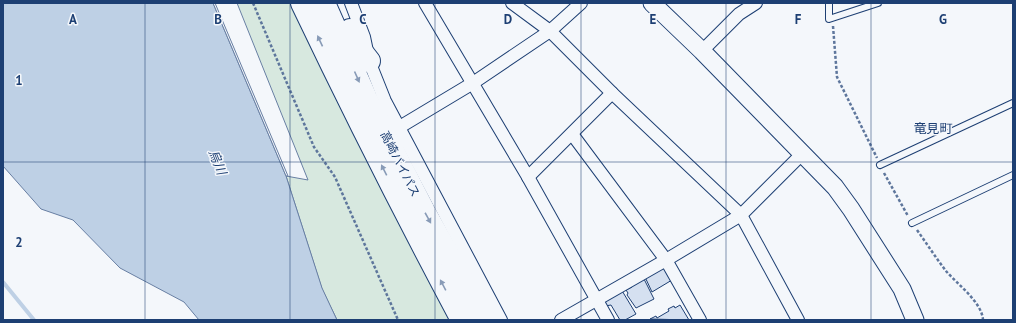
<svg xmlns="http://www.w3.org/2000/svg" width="1016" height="323" viewBox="0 0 1016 323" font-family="'PT Sans','Noto Sans JP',sans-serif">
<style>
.green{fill:#d7e8df;stroke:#687fa3}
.water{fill:#bed0e5;stroke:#687fa3}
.pier{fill:#f4f7fb;stroke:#687fa3}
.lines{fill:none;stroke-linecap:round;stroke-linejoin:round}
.stream{stroke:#bed0e5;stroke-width:4}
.building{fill:#d5e0f0;stroke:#1d3f73}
.lane-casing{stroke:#1d3f73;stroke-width:8}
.street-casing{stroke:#1d3f73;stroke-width:14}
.secondary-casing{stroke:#1d3f73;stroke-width:19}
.highway-casing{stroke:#1d3f73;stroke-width:24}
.path{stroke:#5e769c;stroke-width:2.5;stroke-dasharray:3 2;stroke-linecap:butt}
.lane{stroke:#f4f7fb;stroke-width:6}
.street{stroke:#f4f7fb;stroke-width:12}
.secondary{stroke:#f4f7fb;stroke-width:17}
.highway{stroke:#f4f7fb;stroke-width:22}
.oneway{fill:#889bb7}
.grid{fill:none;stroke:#1d3f73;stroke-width:1;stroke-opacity:0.55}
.labels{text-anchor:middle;stroke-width:3;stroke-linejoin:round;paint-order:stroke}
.street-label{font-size:12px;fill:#1d3f73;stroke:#f4f7fb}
.neighbourhood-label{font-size:13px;fill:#1d3f73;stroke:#f4f7fb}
.water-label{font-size:13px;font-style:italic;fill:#1d3f73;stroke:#f4f7fb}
.grid-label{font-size:13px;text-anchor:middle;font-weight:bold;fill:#1d3f73;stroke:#f4f7fb;stroke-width:3;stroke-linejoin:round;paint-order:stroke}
</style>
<rect width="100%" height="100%" fill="#f4f7fb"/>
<!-- green -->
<polygon class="green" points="237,3 290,3 457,320 337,320 322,289 286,176 308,180"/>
<!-- water -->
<polygon class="water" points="3,3 213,3 286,176 322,288 337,320 199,320 184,302 120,268 73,220 41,209 3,166"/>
<!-- pier -->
<polygon class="pier" points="213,3 215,3 288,176 286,176"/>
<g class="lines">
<!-- stream -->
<polyline class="stream" points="3,282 34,320"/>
</g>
<!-- building -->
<g class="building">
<polygon points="664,267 672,280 652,292 645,277"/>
<polygon points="642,275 654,299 636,308 627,295 628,293 626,290 632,287 629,282"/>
<polygon points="621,289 636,314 625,320 620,320 611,305 605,306 605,301"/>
<polygon points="680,305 689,320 650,319 656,316 657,318 669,311 668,309 674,306 675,308"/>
</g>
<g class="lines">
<defs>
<g id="lane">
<polyline points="829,3 829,19 878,3"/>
<polyline points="880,165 1013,103"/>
<polyline points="912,223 1013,175"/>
</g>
<g id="street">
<polyline points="351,3 364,37 369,61 385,101 501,320"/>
<polyline points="425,3 528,177 608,320"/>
<polyline points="512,3 550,31 612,93 741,215 798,320"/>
<polyline points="702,51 739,14 756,3"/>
<polyline points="398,128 473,83 550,31 581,3"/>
<polyline points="572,134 666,260 700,320"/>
<polyline points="528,177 612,93"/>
<polyline points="561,320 666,260 741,215 802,154"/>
</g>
<polyline id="secondary" points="652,3 702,51 835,187 851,209 902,289 915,320"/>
<g id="highway">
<path d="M302,3c51,107 104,212 160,317"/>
<polyline points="324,3 366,98 424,211 485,320"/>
<polyline points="350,30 355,43 369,61"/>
</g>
</defs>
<!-- lane casing -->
<use href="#lane" class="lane-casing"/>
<!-- street casing -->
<use href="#street" class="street-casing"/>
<!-- secondary casing -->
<use href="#secondary" class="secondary-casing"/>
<!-- highway casing -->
<use href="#highway" class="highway-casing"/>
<!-- path -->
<g class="path">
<polyline points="253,3 314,147 335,177 398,320"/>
<polyline points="833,26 837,77 877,158"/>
<polyline points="884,173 908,216"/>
<path d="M917,230c10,14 19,28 29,41 11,13 36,31 37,49"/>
</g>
<!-- lane -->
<use href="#lane" class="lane"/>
<!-- street -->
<use href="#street" class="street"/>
<!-- secondary -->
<use href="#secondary" class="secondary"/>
<!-- highway -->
<use href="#highway" class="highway"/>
</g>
<!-- one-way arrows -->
<defs><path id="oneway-solid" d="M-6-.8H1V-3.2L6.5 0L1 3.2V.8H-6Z"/></defs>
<g class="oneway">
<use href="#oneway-solid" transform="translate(320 41) rotate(-115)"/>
<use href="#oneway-solid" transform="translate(357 77) rotate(66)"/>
<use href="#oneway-solid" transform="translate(384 170) rotate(-117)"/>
<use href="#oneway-solid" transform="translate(428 218) rotate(61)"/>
<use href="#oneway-solid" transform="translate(443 285) rotate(-118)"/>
</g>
<!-- grid -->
<path class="grid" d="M145,3v317M290,3v317M435,3v317M581,3v317M726,3v317M871,3v317M3,162h1010"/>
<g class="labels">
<!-- street labels -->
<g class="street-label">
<text transform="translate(400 164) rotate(63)" y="4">高崎バイパス</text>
</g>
<!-- neighbourhood labels -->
<g class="neighbourhood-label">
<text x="933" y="133">竜見町</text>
</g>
<!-- water labels -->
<g class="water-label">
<text transform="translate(218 162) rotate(68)" y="5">烏川</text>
</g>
</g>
<g class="grid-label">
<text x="73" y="24">A</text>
<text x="218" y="24">B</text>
<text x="363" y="24">C</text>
<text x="508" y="24">D</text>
<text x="653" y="24">E</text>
<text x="798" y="24">F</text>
<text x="943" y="24">G</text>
<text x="19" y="85">1</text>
<text x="19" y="247">2</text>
</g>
<!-- border -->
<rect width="1016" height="323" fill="none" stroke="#1d3f73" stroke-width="8"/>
</svg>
